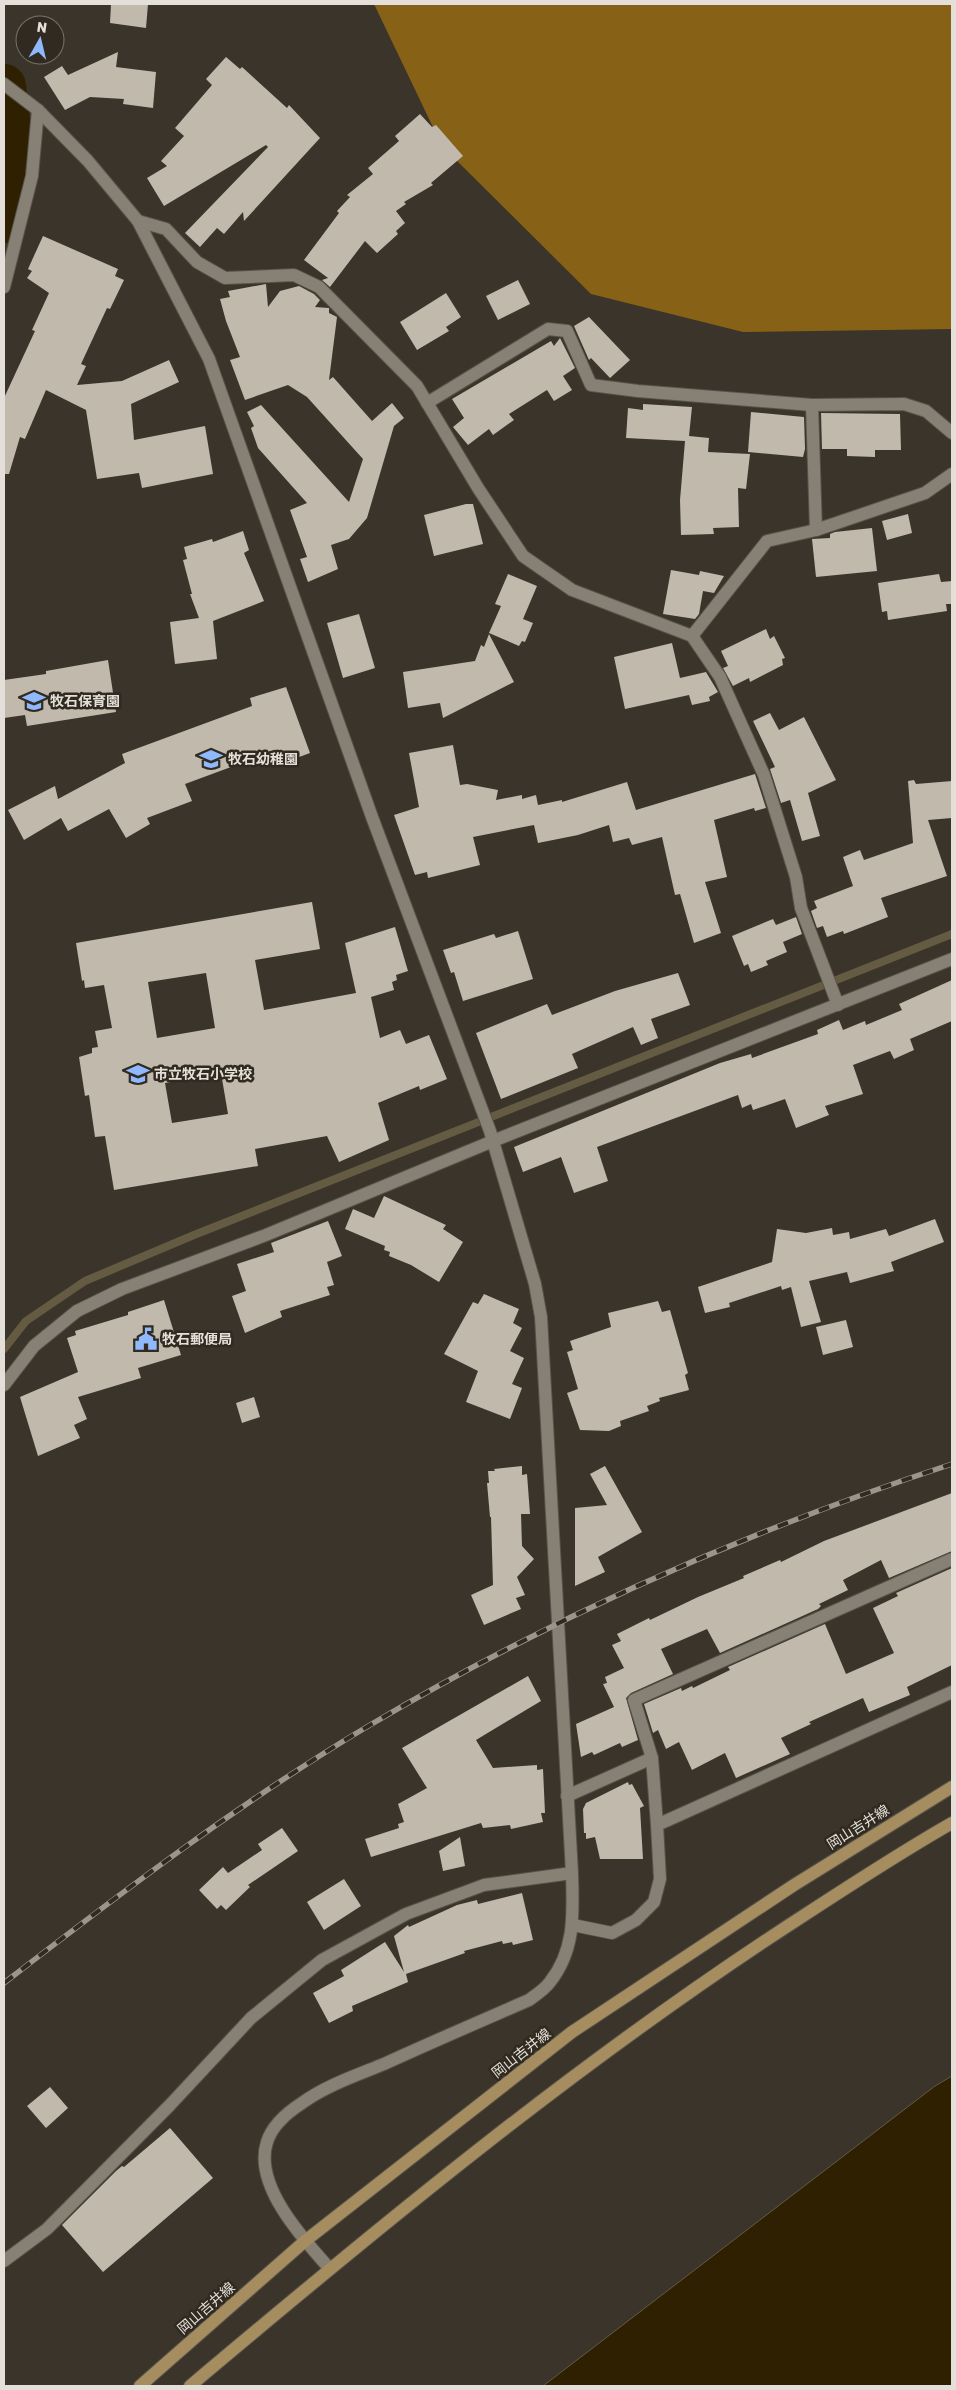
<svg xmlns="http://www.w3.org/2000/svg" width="956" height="2390" viewBox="0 0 956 2390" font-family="Rubik,'Noto Sans JP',sans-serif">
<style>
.forest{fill:#876216}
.water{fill:#2f2002;stroke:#655a42}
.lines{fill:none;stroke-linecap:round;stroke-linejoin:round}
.stream{stroke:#655a42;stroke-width:8}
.river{stroke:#2f2002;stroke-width:44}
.building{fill:#c0b9ac;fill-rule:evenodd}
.minor-casing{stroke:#58534a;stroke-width:14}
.major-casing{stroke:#58534a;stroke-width:14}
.minor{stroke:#878074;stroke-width:12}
.major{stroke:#a68d60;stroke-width:12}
.rail-casing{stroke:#9a968d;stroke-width:5.5}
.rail{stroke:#302a20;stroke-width:4;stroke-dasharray:11;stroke-linecap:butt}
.labels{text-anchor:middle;stroke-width:5;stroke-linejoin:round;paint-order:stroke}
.poi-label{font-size:14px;font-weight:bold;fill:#e4e0d9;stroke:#302a20;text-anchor:start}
.street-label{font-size:14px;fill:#e4e0d9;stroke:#302a20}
</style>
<rect width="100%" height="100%" fill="#3a342a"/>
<!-- forest -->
<polygon class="forest" points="374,4 952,4 952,329 743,332 591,294 442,146"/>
<!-- water -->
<polygon class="water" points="952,2076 952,2386 543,2386 935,2086"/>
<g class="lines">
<!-- stream -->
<polyline class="stream" points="4,1349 26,1321 85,1281 194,1235 952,934"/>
<!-- river -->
<polyline class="river" points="4,86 12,155 4,221"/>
</g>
<!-- building -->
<g class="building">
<polygon points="111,4 148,4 146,28 110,23"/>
<polygon points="118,52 116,67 156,72 153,108 123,104 124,99 90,97 65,110 44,77 62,66 68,75"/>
<polygon points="226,57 240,69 242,67 287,108 289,105 320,138 244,221 243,212 224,234 217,228 200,247 185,233 268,147 266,145 164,206 147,178 167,166 161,161 184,136 175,128 212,85 206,79"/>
<polygon points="420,114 432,127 436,125 463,156 431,183 433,185 404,202 406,204 396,211 405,223 396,231 398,234 377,253 365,241 330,287 322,280 328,278 304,260 339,213 337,211 350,197 347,195 373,174 368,168 399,141 395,136"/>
<polygon points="43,236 118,269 115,276 124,280 110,309 107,308 81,364 86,366 77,385 122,381 169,360 179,382 131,404 134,440 205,426 213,474 142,488 139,473 97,479 86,410 46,390 25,439 20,437 9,474 4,474 4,398 35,331 32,330 49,293 27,278 32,271 28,269"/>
<polygon points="518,280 530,304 498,320 486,296"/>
<polygon points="266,284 268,307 280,291 299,286 314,294 320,300 315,307 329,308 329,313 337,317 329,380 333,377 372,421 392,403 404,418 394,426 367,518 349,539 331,545 338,569 308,582 300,559 307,557 290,510 307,503 258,448 251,428 254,426 247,412 261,405 349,502 363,459 307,397 288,385 245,400 230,360 240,357 226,321 220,299 230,297 228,291"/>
<polygon points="446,293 461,317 446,327 449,331 417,350 400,322"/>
<polygon points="589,317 630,360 610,378 591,358 589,360 574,326"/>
<polygon points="560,338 575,368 563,376 572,390 554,401 547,390 509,414 514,420 493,435 489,429 468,445 453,427 464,418 452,399 551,341 554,346"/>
<polygon points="643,404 692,407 689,436 709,438 708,452 750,454 746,489 738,488 739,527 713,528 714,534 681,535 680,500 685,441 626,438 628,408 643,410"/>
<polygon points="751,412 804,417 805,449 803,457 748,452"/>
<polygon points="821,413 900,414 901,450 875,450 875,457 847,456 847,449 822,449"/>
<polygon points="466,504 473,504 483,544 434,556 424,515"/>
<polygon points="908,514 912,533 887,540 882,521"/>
<polygon points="872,528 877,571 816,577 812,539 830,538 830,534 835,532"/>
<polygon points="243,531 249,550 244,553 264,601 213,621 217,659 175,664 170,622 199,618 190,594 192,594 183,560 187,559 184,547 212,539 213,542"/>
<polygon points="671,570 699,575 700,571 724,576 714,593 703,591 699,614 695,619 663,614"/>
<polygon points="508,574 537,586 523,619 533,623 525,642 522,641 519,646 489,633 501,606 495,604"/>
<polygon points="939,574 941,582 952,581 952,604 946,604 947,611 888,620 887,611 882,612 878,583"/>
<polygon points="359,614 375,668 343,678 327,623"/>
<polygon points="766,629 770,639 774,636 785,658 782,659 783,665 750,682 749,678 733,686 723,668 728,666 721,651"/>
<polygon points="489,634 514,682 443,718 440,703 408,708 403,672 475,661 481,645 484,647"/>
<polygon points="672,643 680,678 706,672 718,692 709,697 710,701 692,705 689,695 625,709 614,657"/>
<polygon points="108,660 116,712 27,726 25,715 4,718 4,680 46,674 46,671"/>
<polygon points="286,687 310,753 283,763 277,750 185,784 192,801 147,818 150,824 126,838 109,809 68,831 61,818 24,840 8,810 55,786 58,799 125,763 122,754 252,706 250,698"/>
<polygon points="770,713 779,730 804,717 836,780 808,793 820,836 802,841 790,800 781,803 770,769 775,767 753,721"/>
<polygon points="453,745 460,785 467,784 498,790 496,800 522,795 522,799 536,795 538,805 562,800 562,802 627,782 636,810 755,774 766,808 755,811 754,808 714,820 727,877 705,882 721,933 694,943 680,894 675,895 662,837 632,845 629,838 613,842 609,825 578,835 538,843 534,825 473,837 480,865 428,878 427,872 415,875 394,815 419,807 409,753"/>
<polygon points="914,780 916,784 952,781 952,818 928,820 947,876 881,898 888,917 844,934 843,931 827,937 823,926 817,928 811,911 817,908 814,901 853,886 843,857 860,850 864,860 913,843 908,781"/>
<path d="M312,902l8,47 -65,11 9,50 92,-17 -11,-50 50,-16 13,44 -12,4 1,5 -5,2 2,8 -23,7 9,41 20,-8 6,14 23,-9 18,44 -27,11 -1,-4 -41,17 11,37 -50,22 -12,-26 -72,13 3,17 -144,24 -9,-54 -10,1 -6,-42 -4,1 -6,-39 13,-4v-5l6,-1 -3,-16 17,-3 -8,-43 -19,3 -1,-8 -2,1 -6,-38zM206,973l9,55 -58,10 -9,-56zM221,1073l7,41 -56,9 -7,-40z"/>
<polygon points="796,917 802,934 783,942 787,952 766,961 768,965 751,972 748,964 744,966 732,936 773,919 776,925"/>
<polygon points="518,931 533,979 463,1001 454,972 451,973 443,950 494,934 496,938"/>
<polygon points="678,973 690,1005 651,1019 658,1038 641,1045 633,1027 572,1054 578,1068 501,1099 476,1033 547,1004 552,1015 615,991"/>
<polygon points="952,980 952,1021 910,1039 914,1050 894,1059 890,1051 853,1065 863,1094 825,1106 829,1115 796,1128 785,1099 753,1110 751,1104 742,1108 738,1095 597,1147 608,1181 574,1193 561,1157 523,1172 514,1147 720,1063 751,1054 752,1058 818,1034 817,1030 839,1020 843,1030 865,1021 866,1025 902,1010 899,1004"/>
<polygon points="384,1196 446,1225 443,1229 463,1242 439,1282 411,1265 389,1256 390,1252 384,1250 385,1246 345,1229 353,1209 374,1218"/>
<polygon points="935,1219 944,1242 891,1262 894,1271 850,1283 847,1272 809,1281 821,1322 801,1327 791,1287 782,1290 781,1286 729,1303 730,1307 705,1313 698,1287 772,1262 777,1229 806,1233 832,1228 833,1235 849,1232 850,1239 886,1229 889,1236"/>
<polygon points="328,1221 342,1256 327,1262 334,1285 327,1287 330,1295 280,1311 282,1317 245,1333 232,1296 246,1291 237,1264 274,1252 271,1243"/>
<polygon points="484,1294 519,1309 513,1323 522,1328 510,1351 524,1358 512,1384 522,1388 510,1419 466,1402 478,1371 444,1354 473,1302 478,1304"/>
<polygon points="164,1300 181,1355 138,1368 141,1378 78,1397 87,1419 74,1425 80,1438 38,1456 20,1397 78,1372 67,1338 76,1335 75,1331 128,1315 128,1312"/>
<polygon points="658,1301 662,1312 670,1310 688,1373 685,1375 689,1390 659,1398 660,1401 647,1406 649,1411 620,1421 621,1426 609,1431 580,1430 567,1393 578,1389 567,1352 573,1350 570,1341 611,1327 608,1313"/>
<polygon points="846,1320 853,1347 823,1355 816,1327"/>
<polygon points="254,1397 260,1417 242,1423 236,1403"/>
<polygon points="522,1466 522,1475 527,1474 530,1514 521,1514 522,1546 534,1559 517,1577 525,1595 516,1598 521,1609 484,1625 471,1595 493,1585 491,1517 490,1517 487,1483 489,1483 488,1471 495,1471 494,1469"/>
<polygon points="605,1466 642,1532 598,1557 605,1572 575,1586 575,1508 607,1505 590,1474"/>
<polygon points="952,1493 952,1551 889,1578 881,1560 843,1580 848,1590 819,1604 821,1606 818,1609 720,1653 707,1629 661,1649 673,1674 631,1693 626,1698 638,1740 622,1747 620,1743 594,1755 592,1752 581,1757 576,1724 614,1707 603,1684 607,1683 605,1677 624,1668 612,1645 621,1641 617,1634 649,1618 650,1620 698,1597 744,1578 743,1576 780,1560 781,1562 824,1541"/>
<polygon points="952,1568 952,1665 907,1687 910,1695 869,1712 863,1698 809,1722 811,1724 781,1738 790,1754 736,1778 725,1753 692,1770 679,1742 666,1749 658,1730 653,1733 644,1704 681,1688 682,1691 692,1686 693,1688 730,1670 728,1667 825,1624 846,1674 894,1653 873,1608 898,1596 896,1593"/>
<polygon points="528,1676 541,1701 476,1740 493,1768 537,1765 537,1770 543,1769 545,1813 541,1813 543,1822 511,1829 510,1825 483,1828 481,1823 371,1857 365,1839 399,1828 398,1824 404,1822 398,1804 427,1788 402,1748"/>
<polygon points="628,1782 629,1785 632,1784 644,1806 640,1808 643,1859 600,1859 595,1837 586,1839 586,1833 584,1833 583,1809 586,1803"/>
<polygon points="282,1828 298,1851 248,1885 250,1887 226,1910 221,1905 217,1909 199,1890 223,1867 228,1873 262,1850 258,1844"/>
<polygon points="460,1837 465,1866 443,1871 439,1851"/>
<polygon points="344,1879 361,1906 324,1930 307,1902"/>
<polygon points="522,1893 533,1940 513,1945 512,1942 503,1944 502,1941 464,1951 465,1953 406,1974 408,1982 352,2006 353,2011 329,2023 313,1993 344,1976 341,1970 385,1942 404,1972 394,1936 408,1925 409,1927 457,1905 477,1900 478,1904"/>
<polygon points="50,2087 68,2108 46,2128 27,2106"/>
<polygon points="170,2128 213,2178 103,2272 62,2225 116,2171 122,2166 124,2167"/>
</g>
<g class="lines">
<defs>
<g id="minor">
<path d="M4,84l34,26 50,51 50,60 71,138 163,458 118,314 45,153 6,33 31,556c1,39 4,76 -22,109 -5,7 -14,13 -21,18 -48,21 -97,42 -145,64 -27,11 -59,22 -82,39 -14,9 -30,23 -35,39 -14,43 36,97 63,127"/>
<polyline points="138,221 166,229 197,262 225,278 294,275 319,287 417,386 478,488 523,556 572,590 692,636 720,677 764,775 796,877 801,908 838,1005"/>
<polyline points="4,287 32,176 38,110"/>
<polyline points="427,403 548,329 567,331 591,385 638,391 812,405 904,404 926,411 952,433"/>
<polyline points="812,405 816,530"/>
<polyline points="692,636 767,541 816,530 925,493 952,474"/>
<polyline points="4,1385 34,1346 77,1311 122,1289 266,1235 493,1141 952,959"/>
<polyline points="652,1758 657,1825"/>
<polyline points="567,1796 652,1758 634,1700 952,1559"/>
<polyline points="573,1925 612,1933 636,1920 654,1902 660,1879 657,1825 952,1692"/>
<polyline points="4,2261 47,2229 170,2105 251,2018 322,1960 406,1914 484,1885 572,1873"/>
</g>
<g id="major">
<polyline points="140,2386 305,2241 572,2032 794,1885 952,1787"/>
<path d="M190,2386c197,-166 396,-330 613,-470 49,-32 98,-64 149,-93"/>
</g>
</defs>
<!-- minor casing -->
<use href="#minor" class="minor-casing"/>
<!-- major casing -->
<use href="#major" class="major-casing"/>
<!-- minor -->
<use href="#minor" class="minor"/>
<!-- major -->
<use href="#major" class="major"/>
<defs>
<path id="rail" d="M4,1983c118,-91 238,-182 366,-258 184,-109 380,-195 582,-261"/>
</defs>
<!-- rail casing -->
<use href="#rail" class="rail-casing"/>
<!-- rail -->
<use href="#rail" class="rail"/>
</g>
<!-- icons -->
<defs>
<symbol id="school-bare" viewBox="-9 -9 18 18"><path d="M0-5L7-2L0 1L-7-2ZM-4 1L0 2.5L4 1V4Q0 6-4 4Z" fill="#90b8fd" stroke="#302a20" stroke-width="2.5" paint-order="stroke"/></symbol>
<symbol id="civic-bare" viewBox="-9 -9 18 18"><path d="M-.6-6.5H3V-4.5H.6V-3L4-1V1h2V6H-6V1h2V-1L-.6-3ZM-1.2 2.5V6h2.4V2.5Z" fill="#90b8fd" stroke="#302a20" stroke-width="2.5" paint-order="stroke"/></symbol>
</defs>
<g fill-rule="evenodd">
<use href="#school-bare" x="18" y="685" width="32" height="32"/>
<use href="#school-bare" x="195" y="743" width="32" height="32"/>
<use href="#school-bare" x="122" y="1058" width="32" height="32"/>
<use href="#civic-bare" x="130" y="1323" width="32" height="32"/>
</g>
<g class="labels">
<!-- poi labels -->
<g class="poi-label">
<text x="50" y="706">牧石保育園</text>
<text x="228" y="764">牧石幼稚園</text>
<text x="154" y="1079">市立牧石小学校</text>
<text x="162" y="1344">牧石郵便局</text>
</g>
<!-- street labels -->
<g class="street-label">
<text transform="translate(858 1827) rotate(-32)" y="5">岡山吉井線</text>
<text transform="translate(521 2053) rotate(-38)" y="5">岡山吉井線</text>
<text transform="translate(206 2308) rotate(-41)" y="5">岡山吉井線</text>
</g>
</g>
<!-- border -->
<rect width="956" height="2390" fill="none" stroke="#e4e0d9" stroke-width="10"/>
<!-- north arrow -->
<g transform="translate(40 40) rotate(8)"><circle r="24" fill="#302a20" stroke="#78736a"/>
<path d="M0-4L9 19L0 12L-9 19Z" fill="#90b8fd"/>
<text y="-8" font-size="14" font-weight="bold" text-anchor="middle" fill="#e4e0d9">N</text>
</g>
</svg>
